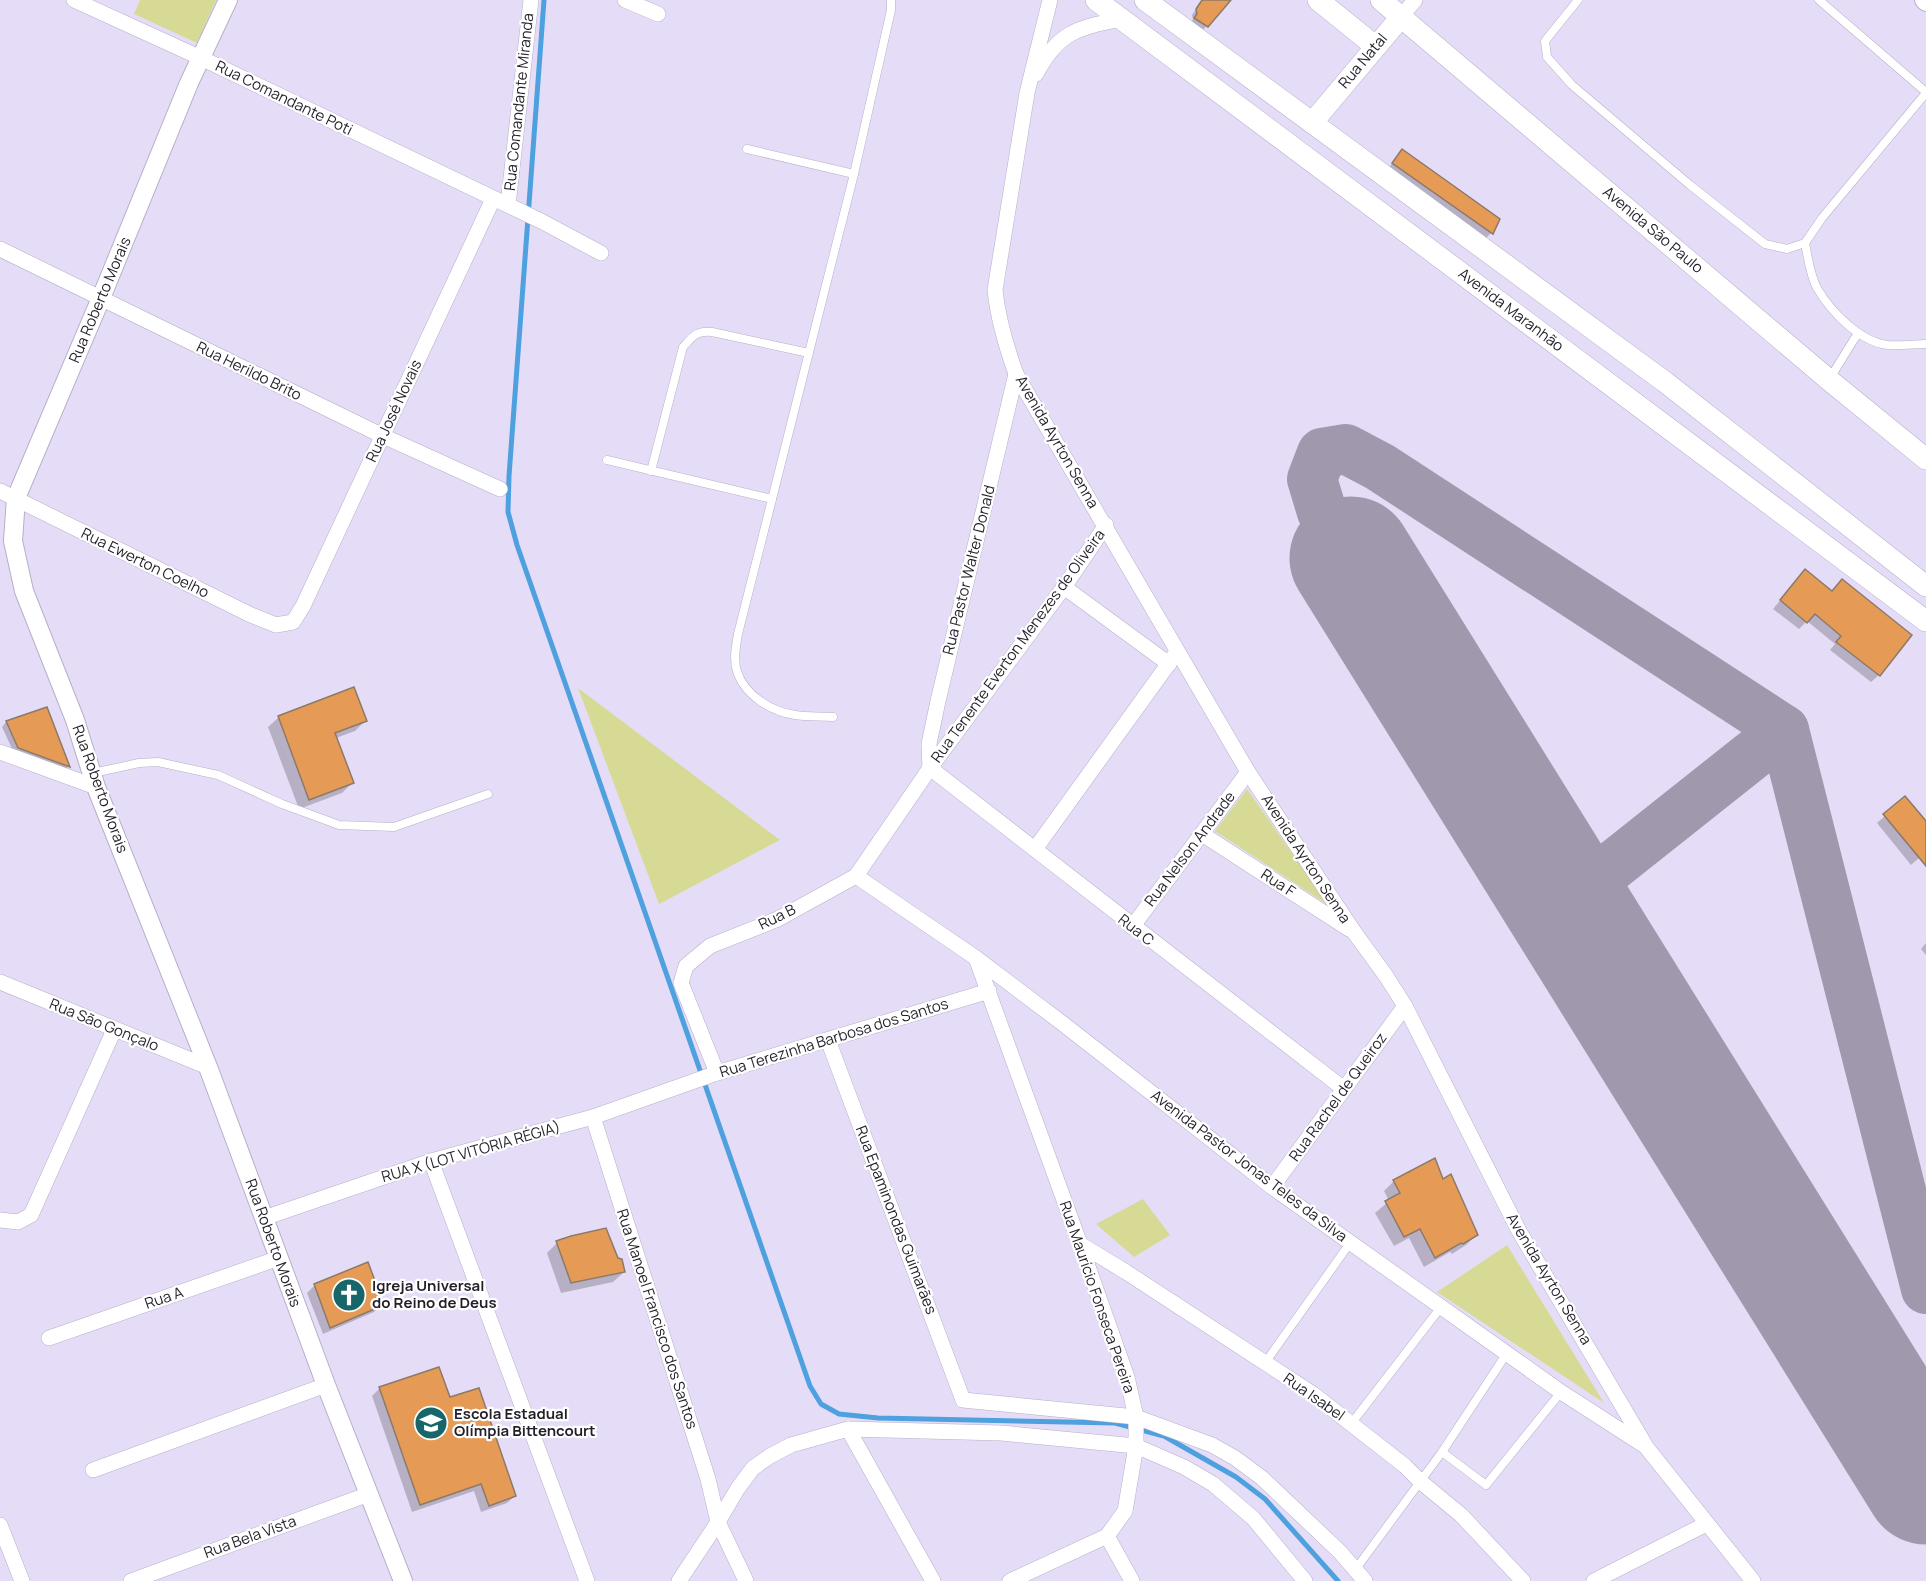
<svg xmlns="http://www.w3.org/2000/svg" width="1926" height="1581" viewBox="0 0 1926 1581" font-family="Manrope,sans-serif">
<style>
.green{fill:#d7da95}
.shadow{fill:#0003}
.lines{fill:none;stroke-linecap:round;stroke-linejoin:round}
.stream{stroke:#4ea0df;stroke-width:5}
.taxiway{stroke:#a099ad;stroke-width:50}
.runway{stroke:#a099ad;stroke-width:123}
.building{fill:#e59b56;stroke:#8d7968;stroke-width:1.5}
.service-casing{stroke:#b7afc8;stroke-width:9}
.minor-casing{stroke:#b7afc8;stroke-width:16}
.tertiary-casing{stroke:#b7afc8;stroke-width:20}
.secondary-casing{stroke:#b7afc8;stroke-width:22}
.service{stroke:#fff;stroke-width:8}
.minor{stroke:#fff;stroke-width:15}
.tertiary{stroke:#fff;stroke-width:18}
.secondary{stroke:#fff;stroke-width:21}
.labels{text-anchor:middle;stroke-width:4.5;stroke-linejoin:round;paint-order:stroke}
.street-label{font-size:15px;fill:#221f28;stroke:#fff}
.poi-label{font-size:15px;font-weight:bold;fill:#221f28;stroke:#fff;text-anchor:start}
</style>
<rect width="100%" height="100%" fill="#e5ddf7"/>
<!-- green -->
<g class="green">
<polygon points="140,0 216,0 197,43 134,14"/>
<polygon points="578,688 780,840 659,904"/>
<polygon points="1247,789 1328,905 1215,831"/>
<polygon points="1143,1199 1170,1235 1134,1257 1096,1224"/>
<polygon points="1507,1245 1604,1403 1437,1292"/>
</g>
<!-- shadow -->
<g class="shadow">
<polygon points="1202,0 1229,0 1202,31 1191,23 1193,19 1192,15"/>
<polygon points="1402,151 1491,233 1484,240 1386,171"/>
<polygon points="1798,579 1831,592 1842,581 1879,675 1871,682 1830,650 1835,644 1807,621 1799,629 1773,609"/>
<polygon points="46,708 68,767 64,771 14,753 2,727 6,722"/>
<polygon points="279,717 365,721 355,731 336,738 352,783 342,793 299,809 268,727"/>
<polygon points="1905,798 1926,824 1926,852 1911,865 1877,823"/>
<polygon points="1926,943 1926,955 1921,949"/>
<polygon points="1394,1181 1443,1181 1476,1235 1466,1245 1452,1254 1450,1252 1424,1267 1409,1238 1394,1246 1375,1213 1389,1201 1384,1191"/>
<polygon points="557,1243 624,1272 613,1282 561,1293 547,1253"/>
<polygon points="315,1285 382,1305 374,1312 323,1334 307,1293"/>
<polygon points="380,1388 449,1399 515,1496 507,1503 481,1512 474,1491 412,1512 372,1396"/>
</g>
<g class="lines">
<!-- stream -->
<polyline class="stream" points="544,0 509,476 508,512 517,545 810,1386 821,1404 839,1414 878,1418 1115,1423 1164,1436 1236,1477 1265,1499 1338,1581"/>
<!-- taxiway -->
<g class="taxiway">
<polyline points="1351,558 1322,512 1312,479 1322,453 1346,449 1380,467 1784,730 1926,1289"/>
<polyline points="1566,903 1784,730"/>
</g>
<!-- runway -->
<polyline class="runway" points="1351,558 1926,1483"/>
</g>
<!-- building -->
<g class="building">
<polygon points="1202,0 1231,0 1208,27 1194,18 1197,14 1196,9"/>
<polygon points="1402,149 1500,219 1493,234 1392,163"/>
<polygon points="1805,569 1832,591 1842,579 1912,635 1880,676 1836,642 1841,636 1815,614 1807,623 1780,600"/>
<polygon points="354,687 367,721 335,733 354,783 309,800 278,716"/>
<polygon points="47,707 70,767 18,748 6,721"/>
<polygon points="1905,796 1926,821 1926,866 1883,814"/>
<polygon points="1435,1158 1443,1179 1451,1174 1478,1235 1463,1244 1461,1243 1435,1258 1420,1229 1404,1237 1385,1201 1400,1193 1393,1180"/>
<polygon points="606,1228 618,1258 622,1259 625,1272 571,1283 556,1241 571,1236"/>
<polygon points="368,1262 384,1305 330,1328 314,1284"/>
<polygon points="439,1367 450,1397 479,1388 516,1496 489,1506 481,1484 420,1505 379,1387"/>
</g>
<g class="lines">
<defs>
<g id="service">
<polyline points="1578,0 1545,41 1547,57 1572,85 1690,185 1765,244 1787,249 1805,243 1822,218 1926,93"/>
<polyline points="1819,0 1926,92"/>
<polyline points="747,149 854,174"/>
<path d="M1805,243c3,15 5,32 12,45 14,24 43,54 71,57 13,1 26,-1 38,-1"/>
<polyline points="1830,378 1858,333"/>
<polyline points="607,460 772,499"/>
<path d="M651,471l32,-124c10,-11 14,-17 29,-15l97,21"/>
<path d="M833,717c-13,-1 -26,0 -38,-2 -23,-3 -51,-20 -58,-44 -4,-11 -1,-26 1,-37l116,-460 37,-164v-10"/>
<polyline points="93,773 139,763 158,762 218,775 282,804 339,825 394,827 488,794"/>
<polyline points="1265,1363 1350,1243"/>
<polyline points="1351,1424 1441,1307"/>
<polyline points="1442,1452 1486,1485 1561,1392"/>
<polyline points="1355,1570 1442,1452 1507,1353"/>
</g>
<g id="minor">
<polyline points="74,0 201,58 541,221 601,253"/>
<polyline points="625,0 658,14"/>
<path d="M1050,0l-23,93 -32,197c3,30 11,56 21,84l232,398 106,160 32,44 19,30 114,225 128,217 106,133"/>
<polyline points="1401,17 1415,0"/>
<path d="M1036,74c22,-42 41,-46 85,-55"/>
<polyline points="508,205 531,0"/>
<polyline points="0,249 383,436 500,489"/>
<polyline points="0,491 251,615 276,625 293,622 303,606 493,199"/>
<polyline points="1064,587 1169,664"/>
<polyline points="0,752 96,787"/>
<polyline points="930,768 1344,1089"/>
<polyline points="930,768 929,744 938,701 1016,374"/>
<polyline points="1202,834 1349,929"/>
<polyline points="1035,849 1177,652"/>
<polyline points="856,876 976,958 1062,1023 1272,1187 1561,1392 1645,1446"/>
<polyline points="1132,927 1248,772"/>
<polyline points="976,958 1080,1244 1127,1377 1136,1417 1136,1446 1125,1511 1107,1536 1010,1581"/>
<polyline points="0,982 208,1067"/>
<polyline points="828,1040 963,1400 1136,1417 1212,1445 1235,1458 1262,1478 1340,1552 1365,1581"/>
<polyline points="717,1073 681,983 686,966 710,946 778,919 856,876 930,768 1064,587 1106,525"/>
<polyline points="593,1117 708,1479 718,1522 746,1581"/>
<polyline points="431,1161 587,1581"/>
<polyline points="1272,1187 1405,1006"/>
<polyline points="264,1218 431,1161 593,1117 717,1073 989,991"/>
<polyline points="0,1220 18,1222 31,1215 114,1030"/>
<polyline points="1080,1244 1126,1272 1313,1394 1405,1466 1421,1482 1461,1515 1523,1581"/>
<polyline points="49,1338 279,1258"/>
<polyline points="848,1429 933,1581"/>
<polyline points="93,1470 326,1385"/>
<polyline points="0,1525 22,1581"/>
<polyline points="1107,1536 1132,1581"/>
<polyline points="131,1581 369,1494"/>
<polyline points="679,1581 718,1522 738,1488 753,1468 770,1456 791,1445 848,1429 1001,1433 1136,1446 1184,1467 1213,1484 1253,1518 1305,1581"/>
<polyline points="1594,1581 1706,1524"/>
</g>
<g id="tertiary">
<polyline points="228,0 189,83 101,298 16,498 13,541 24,591 75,720 96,787 208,1067 326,1385 403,1581"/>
<polyline points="1924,0 1926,2"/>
</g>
<g id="secondary">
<polyline points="1096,0 1926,621"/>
<polyline points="1145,0 1665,382 1926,586"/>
<polyline points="1318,0 1375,46"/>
<polyline points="1381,0 1829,380 1926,459"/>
<polyline points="1312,123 1401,17"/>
</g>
</defs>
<!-- service casing -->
<use href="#service" class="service-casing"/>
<!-- minor casing -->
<use href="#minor" class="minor-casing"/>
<!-- tertiary casing -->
<use href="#tertiary" class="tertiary-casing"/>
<!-- secondary casing -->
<use href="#secondary" class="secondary-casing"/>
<!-- service -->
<use href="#service" class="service"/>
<!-- minor -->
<use href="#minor" class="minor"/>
<!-- tertiary -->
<use href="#tertiary" class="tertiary"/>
<!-- secondary -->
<use href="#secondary" class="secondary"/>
</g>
<!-- icons -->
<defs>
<symbol id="church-disc" viewBox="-11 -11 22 22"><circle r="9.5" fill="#17666a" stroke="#fff"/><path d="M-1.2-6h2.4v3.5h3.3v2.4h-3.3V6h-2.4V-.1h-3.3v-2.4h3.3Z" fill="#fff"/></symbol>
<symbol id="school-disc" viewBox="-11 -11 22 22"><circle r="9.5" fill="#17666a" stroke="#fff"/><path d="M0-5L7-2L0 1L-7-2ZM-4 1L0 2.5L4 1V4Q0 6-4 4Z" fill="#fff"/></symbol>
</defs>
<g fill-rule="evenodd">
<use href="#church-disc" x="330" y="1276" width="38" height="38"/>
<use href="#school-disc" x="412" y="1404" width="38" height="38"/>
</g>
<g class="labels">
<!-- street labels -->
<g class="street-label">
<text transform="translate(1363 61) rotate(-50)" y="5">Rua Natal</text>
<text transform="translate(284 98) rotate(26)" y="5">Rua Comandante Poti</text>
<text transform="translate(519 102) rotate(-84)" y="5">Rua Comandante Miranda</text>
<text transform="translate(1653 230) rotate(40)" y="5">Avenida São Paulo</text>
<text transform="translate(100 300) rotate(-67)" y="5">Rua Roberto Morais</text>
<text transform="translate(1511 310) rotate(37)" y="5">Avenida Maranhão</text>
<text transform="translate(249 371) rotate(26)" y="5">Rua Herildo Brito</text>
<text transform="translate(394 411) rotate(-65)" y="5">Rua José Novais</text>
<text transform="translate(1057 442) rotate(60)" y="5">Avenida Ayrton Senna</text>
<text transform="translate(145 563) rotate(26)" y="5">Rua Ewerton Coelho</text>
<text transform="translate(969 570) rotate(-76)" y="5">Rua Pastor Walter Donald</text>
<text transform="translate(1018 646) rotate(-54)" y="5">Rua Tenente Everton Menezes de Oliveira</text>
<text transform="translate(100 789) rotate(70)" y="5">Rua Roberto Morais</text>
<text transform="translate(1190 849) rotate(-53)" y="5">Rua Nelson Andrade</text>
<text transform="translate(1306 859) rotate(57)" y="5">Avenida Ayrton Senna</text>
<text transform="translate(1278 883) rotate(33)" y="5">Rua F</text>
<text transform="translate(777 917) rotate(-26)" y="5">Rua B</text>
<text transform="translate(1136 930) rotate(38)" y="5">Rua C</text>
<text transform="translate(104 1025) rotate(22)" y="5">Rua São Gonçalo</text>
<text transform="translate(834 1038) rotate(-17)" y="5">Rua Terezinha Barbosa dos Santos</text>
<text transform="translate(1338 1097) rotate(-54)" y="5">Rua Rachel de Queiroz</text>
<text transform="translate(471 1152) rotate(-16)" y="5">RUA X (LOT VITÓRIA RÉGIA)</text>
<text transform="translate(1249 1166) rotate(37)" y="5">Avenida Pastor Jonas Teles da Silva</text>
<text transform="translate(896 1220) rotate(69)" y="5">Rua Epaminondas Guimarães</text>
<text transform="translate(273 1243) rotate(70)" y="5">Rua Roberto Morais</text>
<text transform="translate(1549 1279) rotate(59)" y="5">Avenida Ayrton Senna</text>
<text transform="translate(1097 1297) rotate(71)" y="5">Rua Maurício Fonseca Pereira</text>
<text transform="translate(164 1298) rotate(-19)" y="5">Rua A</text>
<text transform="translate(657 1319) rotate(72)" y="5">Rua Manoel Francisco dos Santos</text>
<text transform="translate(1314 1397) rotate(35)" y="5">Rua Isabel</text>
<text transform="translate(250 1537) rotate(-20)" y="5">Rua Bela Vista</text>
</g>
<!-- poi labels -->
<g class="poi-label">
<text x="372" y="1291">Igreja Universal<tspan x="372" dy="17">do Reino de Deus</tspan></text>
<text x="454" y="1419">Escola Estadual<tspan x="454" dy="17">Olímpia Bittencourt</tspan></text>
</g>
</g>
</svg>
